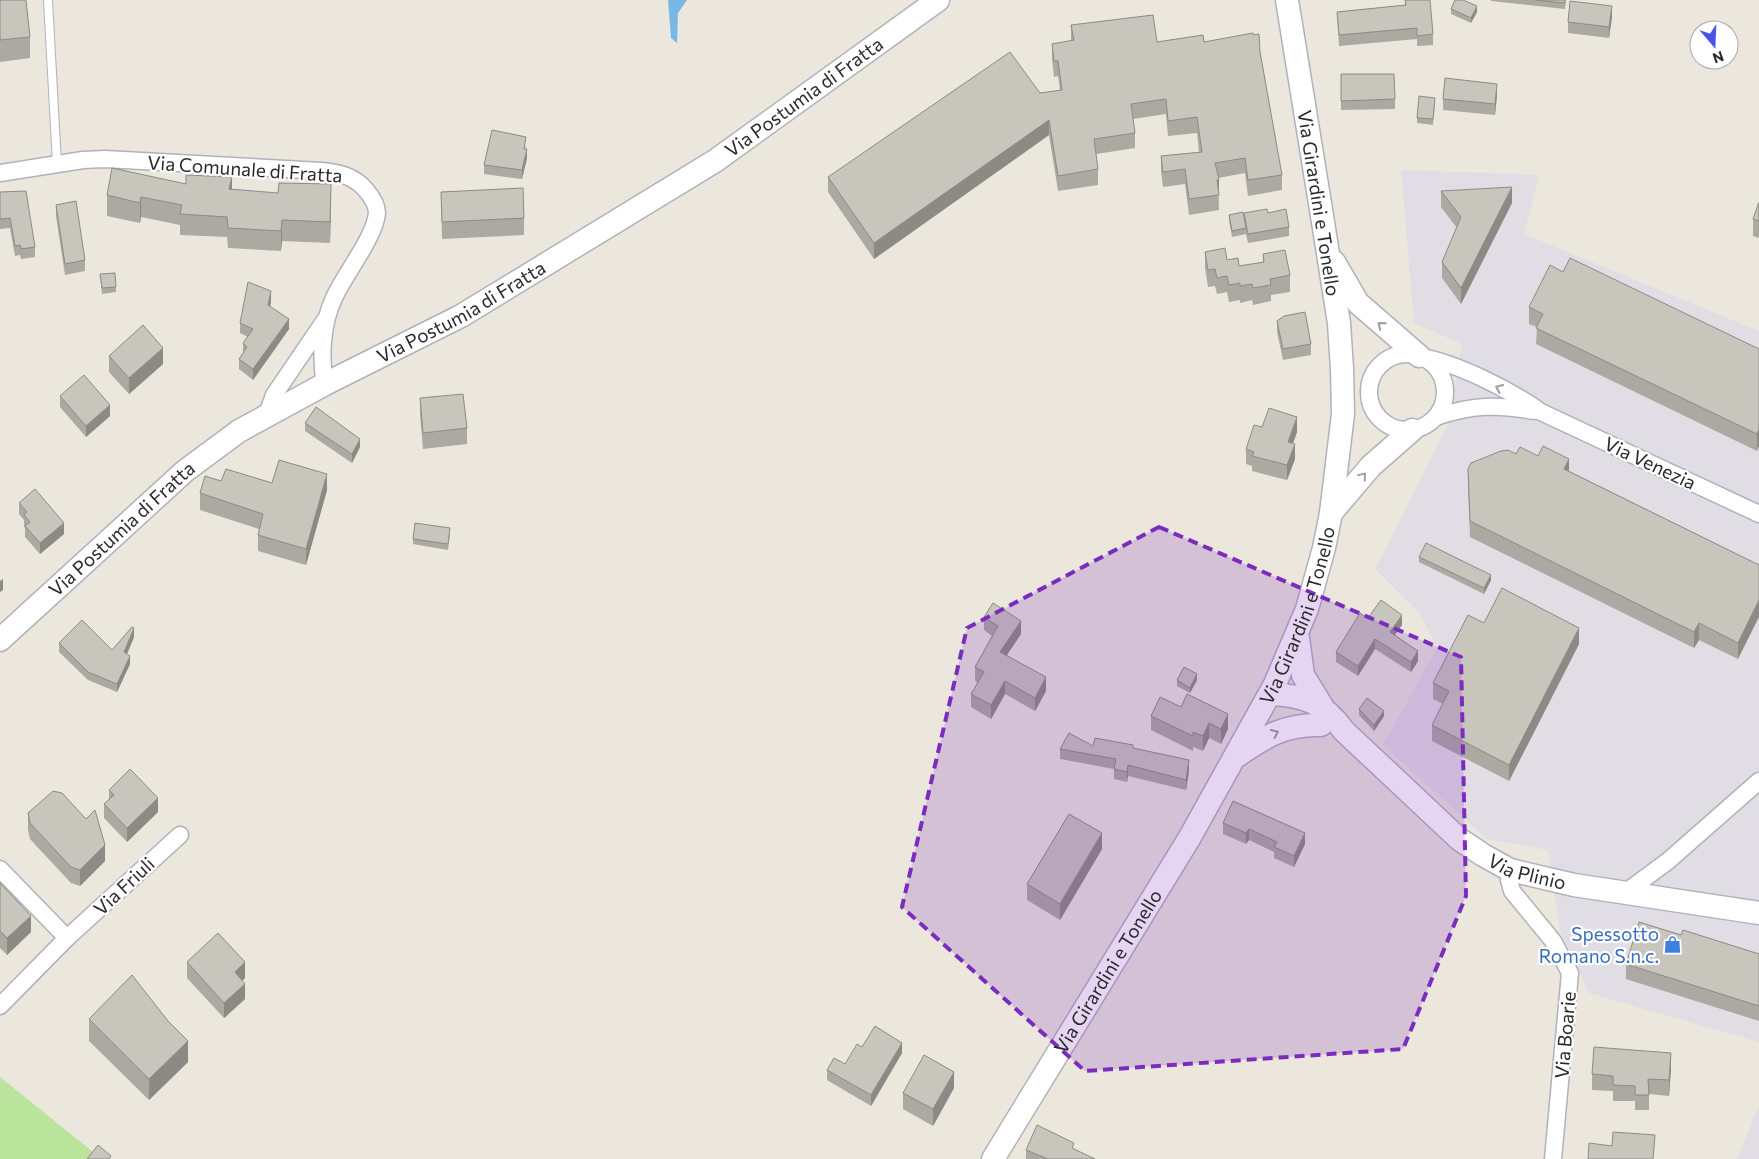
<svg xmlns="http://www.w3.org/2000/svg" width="1759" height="1159" viewBox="0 0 1759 1159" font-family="Commissioner,sans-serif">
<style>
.industrial{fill:#e0dde4}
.pitch{fill:#bae49b}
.water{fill:#78b8e5}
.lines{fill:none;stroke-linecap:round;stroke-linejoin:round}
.lane-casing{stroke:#b1b1bd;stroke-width:10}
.street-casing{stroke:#b1b1bd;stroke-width:19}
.secondary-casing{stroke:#b1b1bd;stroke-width:25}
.lane{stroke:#fff;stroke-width:8}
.street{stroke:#fff;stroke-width:16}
.secondary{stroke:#fff;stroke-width:22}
.wall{fill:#aba9a2}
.shaded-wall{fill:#8b8a84}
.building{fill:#c7c5bc;stroke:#8b8a84}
.oneway{stroke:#9f9f9f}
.marked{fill:#7b2cbf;fill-opacity:0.2;stroke:#7b2cbf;stroke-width:4;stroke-dasharray:10 6;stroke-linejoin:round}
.labels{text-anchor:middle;stroke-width:4.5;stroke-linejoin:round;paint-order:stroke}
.street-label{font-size:19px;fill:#2a2a2a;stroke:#fff}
.shop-label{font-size:19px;fill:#366cbe;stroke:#fff;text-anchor:end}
</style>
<rect width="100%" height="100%" fill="#ebe7dd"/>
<!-- industrial -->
<g class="industrial">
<polygon points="1401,170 1539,175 1524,234 1759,331 1759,1042 1589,993 1560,930 1548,850 1487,839 1383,745 1437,648 1420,613 1375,569 1448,425 1462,344 1414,323"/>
<polygon points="1759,1106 1759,1159 1737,1159"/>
</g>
<!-- pitch -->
<polygon class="pitch" points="0,1077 98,1156 102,1159 0,1159"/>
<!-- water -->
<polygon class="water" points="668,0 687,0 678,13 677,43 671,38"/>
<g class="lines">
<defs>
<polyline id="lane" points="48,0 57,164"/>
<g id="street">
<path d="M0,173l83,-13 22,-1 217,12c18,2 32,5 44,19 5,6 11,15 11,23 -2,24 -33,62 -43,85 -12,25 -14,59 -9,86"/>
<circle cx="1407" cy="392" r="38"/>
<path d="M1422,357c37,7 88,33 119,55l218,102"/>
<polyline points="267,414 274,395 325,320"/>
<path d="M1436,417c36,-12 60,-13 98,-6"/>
<polyline points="0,869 67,938 0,1006"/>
<polyline points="1510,870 1509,880 1512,891 1553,941 1570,973 1553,1159"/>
<polyline points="1626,892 1668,861 1759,781"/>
<polyline points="67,938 180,835"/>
</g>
<g id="secondary">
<polyline points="1334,262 1358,303 1419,356"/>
<polyline points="1331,513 1371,466 1412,430"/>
<polyline points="1298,638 1303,675 1322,706"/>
<path id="s1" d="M0,640l185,-169 54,-40 86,-47 136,-68 254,-155 223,-161"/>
<path id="s2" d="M1270,694c34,1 54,9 74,37l115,108 24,16 27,15 64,15 185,28"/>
<path d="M1237,756c29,-20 48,-32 84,-31"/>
<path id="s3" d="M993,1159l197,-322 85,-153 32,-75 17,-61 7,-35 12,-99 -1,-45 -3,-46 -16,-101 -36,-222"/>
</g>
</defs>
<!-- lane casing -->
<use href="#lane" class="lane-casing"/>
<!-- street casing -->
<use href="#street" class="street-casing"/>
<!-- secondary casing -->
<use href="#secondary" class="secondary-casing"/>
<!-- lane -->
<use href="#lane" class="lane"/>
<!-- street -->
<use href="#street" class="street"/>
<!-- secondary -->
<use href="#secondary" class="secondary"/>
</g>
<!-- wall -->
<g class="wall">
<polygon points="0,0 30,37 30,58 0,62"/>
<polygon points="1405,0 1433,34 1433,45 1417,46 1417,39 1339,46 1337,12 1405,5"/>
<polygon points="1491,0 1566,0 1565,9 1491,1"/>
<polygon points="1451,9 1477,12 1471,23 1451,14"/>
<polygon points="1612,17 1609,38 1568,33 1568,22"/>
<polygon points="1071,25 1157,42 1204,42 1260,52 1282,175 1282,190 1248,196 1245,173 1218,178 1219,210 1189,215 1185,184 1163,187 1161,171 1161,156 1199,152 1197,133 1168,136 1166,114 1133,119 1135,133 1135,148 1096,154 1098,169 1098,185 1058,191 1049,135 874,259 828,192 828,177 1040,93 1060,90 1058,76 1054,77 1052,59 1052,44 1071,41"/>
<polygon points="1341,74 1395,99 1395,109 1341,110"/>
<polygon points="1497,95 1495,115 1443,110 1443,99"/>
<polygon points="1435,103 1433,125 1417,123 1417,118"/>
<polygon points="526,146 525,149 527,158 522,179 484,174 484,165"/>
<polygon points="186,184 232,189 331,205 330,243 282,241 281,251 228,248 227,237 180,235 180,225 141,217 140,223 107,216 107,195"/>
<polygon points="1441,191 1512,203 1461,304 1442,278 1442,262 1457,228 1441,207"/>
<polygon points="0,192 35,247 35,257 21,259 20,255 15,256 10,228 0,229"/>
<polygon points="441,192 524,218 524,235 442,239"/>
<polygon points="1759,202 1759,238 1753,236 1753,219"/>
<polygon points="56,205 85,260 85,271 65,275 56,216"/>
<polygon points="1244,213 1268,213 1289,227 1289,236 1248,243 1246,234 1232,237 1229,220 1229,215 1244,219"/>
<polygon points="1205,252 1227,260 1239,266 1263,262 1263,254 1290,275 1290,292 1271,295 1271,301 1253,305 1252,300 1240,303 1240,300 1229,302 1227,292 1217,294 1215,286 1208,287 1205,268"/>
<polygon points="1563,272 1759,349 1757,451 1536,344 1537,327 1529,324 1529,307"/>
<polygon points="100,274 116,287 116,292 102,294"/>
<polygon points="271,302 270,307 289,329 253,380 239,369 239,359 243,353 243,343 248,337 240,333 240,323"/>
<polygon points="1277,321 1311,344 1311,355 1283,360 1277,332"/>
<polygon points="109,356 163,364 129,394 109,372"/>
<polygon points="60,396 110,416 86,437 60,407"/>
<polygon points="420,398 467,428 467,444 423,449 420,414"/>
<polygon points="305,423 360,447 352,463 305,431"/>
<polygon points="1262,427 1297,432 1293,443 1295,459 1287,480 1252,471 1252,466 1246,464 1246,449"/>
<polygon points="1516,454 1569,471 1759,565 1738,659 1699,640 1694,648 1470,537 1468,485 1468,469"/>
<polygon points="221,481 272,483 327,490 306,565 258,551 258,535 259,529 200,510 200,493"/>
<polygon points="19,503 64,534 40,554 25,537 25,528 24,526 24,520 19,514"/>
<polygon points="450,534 448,550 413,544 413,539"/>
<polygon points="1419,557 1491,580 1484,594 1419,562"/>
<polygon points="984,617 1021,634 1007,655 1046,691 1035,711 1005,694 991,719 971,707 971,694 978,683 975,681 975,667 992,636 984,630"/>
<polygon points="1368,618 1402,625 1394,635 1418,661 1411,672 1375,649 1358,676 1336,662 1336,652"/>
<polygon points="1484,623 1579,644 1509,781 1432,741 1432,725 1443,704 1433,699 1433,683"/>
<polygon points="134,637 127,654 130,664 117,692 88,680 59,652 59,643 112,650"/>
<polygon points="1177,680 1197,680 1190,693 1177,686"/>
<polygon points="1160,697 1228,729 1221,744 1209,738 1203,751 1193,747 1193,751 1151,730 1151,716"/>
<polygon points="1359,709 1384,716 1374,731 1359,715"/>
<polygon points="1093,746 1133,748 1189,771 1186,790 1128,776 1127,782 1114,779 1114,769 1060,759 1060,749"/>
<polygon points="109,790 158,812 127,842 104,818 104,804 109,799"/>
<polygon points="1233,801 1305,844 1294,867 1274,858 1274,852 1249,840 1246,844 1223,834 1223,823"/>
<polygon points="28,813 86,819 105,861 80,886 71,883 30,839 28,830"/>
<polygon points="1102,849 1060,920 1027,900 1027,884"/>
<polygon points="0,883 31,932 7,955 0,948"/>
<polygon points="1681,935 1759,954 1759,1021 1626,979 1626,964"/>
<polygon points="187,962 245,978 242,981 245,999 224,1018 187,978"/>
<polygon points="89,1019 168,1021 188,1062 149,1100 89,1041"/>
<polygon points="862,1047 902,1053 871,1106 827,1080 827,1070 845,1064"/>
<polygon points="1671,1068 1669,1096 1649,1094 1649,1110 1635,1110 1635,1101 1613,1101 1613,1091 1592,1090 1592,1074"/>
<polygon points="954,1088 933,1126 903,1109 903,1093"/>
<polygon points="1074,1149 1095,1159 1026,1159 1026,1150"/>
</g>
<!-- shaded-wall -->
<g class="shaded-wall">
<polygon points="1477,6 1477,12 1471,23 1471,18"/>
<polygon points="1612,6 1612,17 1609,38 1609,27"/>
<polygon points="1497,84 1497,95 1495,115 1495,104"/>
<polygon points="1049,120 1049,135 874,259 874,243"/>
<polygon points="527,149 527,158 522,179 522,170"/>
<polygon points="232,177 232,197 229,189"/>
<polygon points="1219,179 1219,195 1217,180"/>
<polygon points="331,184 331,205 330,243 330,222"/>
<polygon points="1512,187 1512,203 1461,304 1461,288"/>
<polygon points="141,197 141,217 140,223 140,203"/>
<polygon points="282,220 282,241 281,251 281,231"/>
<polygon points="271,291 271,302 268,316 268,305"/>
<polygon points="289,319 289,329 253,380 253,369"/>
<polygon points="163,348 163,364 129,394 129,378"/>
<polygon points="110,405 110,416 86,437 86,426"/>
<polygon points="1297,417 1297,432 1288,457 1288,442"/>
<polygon points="1759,429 1759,446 1757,451 1757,434"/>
<polygon points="360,439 360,447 352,463 352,454"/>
<polygon points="1295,444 1295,459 1287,480 1287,465"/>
<polygon points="1569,459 1569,475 1564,469"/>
<polygon points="327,474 327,490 306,565 306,549"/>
<polygon points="64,523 64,534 40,554 40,543"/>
<polygon points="1491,575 1491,580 1484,594 1484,588"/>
<polygon points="3,579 3,590 0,592 0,581"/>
<polygon points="1759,600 1759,617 1738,659 1738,643"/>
<polygon points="1402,615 1402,625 1390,642 1390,632"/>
<polygon points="1021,621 1021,634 1000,665 1000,652"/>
<polygon points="1699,623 1699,640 1694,648 1694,632"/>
<polygon points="134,628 134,637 124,661 124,652"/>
<polygon points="1579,628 1579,644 1509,781 1509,765"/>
<polygon points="1375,639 1375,649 1358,676 1358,666"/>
<polygon points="1418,651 1418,661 1411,672 1411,662"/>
<polygon points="130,656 130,664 117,692 117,684"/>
<polygon points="1197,674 1197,680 1190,693 1190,688"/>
<polygon points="1046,677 1046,691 1035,711 1035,698"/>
<polygon points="1005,681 1005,694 991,719 991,705"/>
<polygon points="1384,711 1384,716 1374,731 1374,725"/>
<polygon points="1228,714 1228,729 1221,744 1221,729"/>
<polygon points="1209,723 1209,738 1203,751 1203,736"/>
<polygon points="1189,760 1189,771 1186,790 1186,780"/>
<polygon points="1128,765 1128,776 1127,782 1127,772"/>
<polygon points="158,798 158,812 127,842 127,828"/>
<polygon points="1249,829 1249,840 1246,844 1246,833"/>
<polygon points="1102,833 1102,849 1060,920 1060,904"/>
<polygon points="1305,833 1305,844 1294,867 1294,856"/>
<polygon points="105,845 105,861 80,886 80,870"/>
<polygon points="31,916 31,932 7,955 7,938"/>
<polygon points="245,962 245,978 235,988 235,972"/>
<polygon points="245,984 245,999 224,1018 224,1003"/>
<polygon points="188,1041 188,1062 149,1100 149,1079"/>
<polygon points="902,1043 902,1053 871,1106 871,1095"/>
<polygon points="1671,1053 1671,1068 1669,1096 1669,1080"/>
<polygon points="954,1072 954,1088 933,1126 933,1109"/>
</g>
<!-- building -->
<g class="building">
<polygon points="0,0 26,0 30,37 0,40"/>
<polygon points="1405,0 1430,0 1433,34 1417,36 1417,28 1339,35 1337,12 1406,5"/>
<polygon points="1455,0 1463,0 1477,6 1471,18 1451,9"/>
<polygon points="1535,0 1565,0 1565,3"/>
<polygon points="1570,1 1612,6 1609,27 1568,22"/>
<polygon points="1153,15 1157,42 1203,35 1204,42 1253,33 1254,35 1259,34 1260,52 1282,175 1248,180 1245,158 1215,163 1219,179 1217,180 1219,195 1189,199 1185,169 1163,172 1161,156 1202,152 1197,117 1168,121 1166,99 1131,104 1135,133 1094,139 1098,169 1058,176 1049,120 874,243 828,177 1010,52 1040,93 1062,90 1058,61 1054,61 1052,44 1074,40 1071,25"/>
<polygon points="1341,74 1394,74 1395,99 1341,101"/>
<polygon points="1445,78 1497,84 1495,104 1443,99"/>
<polygon points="1419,96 1435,98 1433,119 1417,118"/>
<polygon points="492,130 526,137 524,149 527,149 522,170 484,165"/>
<polygon points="112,168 186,184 186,175 232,177 229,189 278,193 279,183 331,184 330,222 282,220 281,231 228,228 227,217 180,214 182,205 141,197 140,203 107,195"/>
<polygon points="1512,187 1461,288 1442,262 1461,217 1441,191"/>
<polygon points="523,188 524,218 442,222 441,192"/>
<polygon points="26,191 35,247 21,249 20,245 15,246 10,218 0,219 0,192"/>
<polygon points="76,201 85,260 65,264 56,205"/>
<polygon points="1759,202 1759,221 1753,219"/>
<polygon points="1267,209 1268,213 1286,209 1289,227 1248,234 1244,213"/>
<polygon points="1243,212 1246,228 1232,231 1229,215"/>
<polygon points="1225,248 1227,260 1238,258 1239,266 1264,262 1263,254 1285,250 1290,275 1270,279 1271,285 1253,288 1252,284 1240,286 1240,283 1229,285 1227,276 1217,278 1215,269 1208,270 1205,252"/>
<polygon points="1570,258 1759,349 1759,429 1757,434 1536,328 1543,314 1529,307 1550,265 1563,272"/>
<polygon points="115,273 116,287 102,288 100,274"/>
<polygon points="248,282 271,291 268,305 289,319 253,369 239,359 247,347 243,343 253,329 240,323"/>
<polygon points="1305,312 1311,344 1283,349 1277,321 1284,316"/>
<polygon points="143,325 163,348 129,378 109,356"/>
<polygon points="84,375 110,405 86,426 60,396"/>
<polygon points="463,394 467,428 423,433 420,398"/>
<polygon points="316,407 360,439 352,454 305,423"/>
<polygon points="1269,408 1297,417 1288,442 1295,444 1287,465 1252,456 1254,452 1246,449 1254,425 1262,427"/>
<polygon points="1543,446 1569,459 1564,469 1759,565 1759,600 1738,643 1699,623 1694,632 1470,521 1468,469 1471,463 1501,451 1508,450 1516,454 1520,447 1538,456"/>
<polygon points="279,460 327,474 306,549 258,535 263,514 200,493 205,476 221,481 226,469 272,483"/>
<polygon points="35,489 64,523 40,543 25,526 30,522 24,515 27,512 19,503"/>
<polygon points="415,523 450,528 448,544 413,539"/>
<polygon points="1426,543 1491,575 1484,588 1419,557"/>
<polygon points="1502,588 1579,628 1509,765 1432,725 1449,691 1433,683 1468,615 1484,623"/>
<polygon points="1381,600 1402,615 1390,632 1418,651 1411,662 1375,639 1358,666 1336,652 1360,613 1368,618"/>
<polygon points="993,603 1021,621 1000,652 1046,677 1035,698 1005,681 991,705 971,694 984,672 975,667 998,626 984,617"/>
<polygon points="82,620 112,650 132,627 134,628 124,652 130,656 117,684 88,672 59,643"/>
<polygon points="1184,667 1197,674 1190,688 1177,680"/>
<polygon points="1187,694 1228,714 1221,729 1209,723 1203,736 1193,732 1193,736 1151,716 1160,697 1181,707"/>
<polygon points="1367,698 1384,711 1374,725 1359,709"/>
<polygon points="1069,733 1093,746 1095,738 1133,745 1133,748 1189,760 1186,780 1128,765 1127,772 1114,769 1116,759 1060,749"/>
<polygon points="130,769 158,798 127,828 104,804 114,795 109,790"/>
<polygon points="53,791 62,793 86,819 95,810 105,845 80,870 71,867 30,823 28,813"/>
<polygon points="1233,801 1305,833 1294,856 1274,847 1277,842 1249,829 1246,833 1223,823"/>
<polygon points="1069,814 1102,833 1060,904 1027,884"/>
<polygon points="0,883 31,916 7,938 0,931"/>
<polygon points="1639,922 1681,935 1683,930 1759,954 1759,1006 1626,964"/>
<polygon points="218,933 245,962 235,972 245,984 224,1003 187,962"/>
<polygon points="132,975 168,1021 188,1041 149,1079 89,1019"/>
<polygon points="875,1026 902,1043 871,1095 827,1070 834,1058 845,1064 857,1044 862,1047"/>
<polygon points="1594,1047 1671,1053 1669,1080 1648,1079 1649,1095 1635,1095 1635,1086 1613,1085 1613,1076 1592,1074"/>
<polygon points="924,1055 954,1072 933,1109 903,1093"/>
<polygon points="1037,1125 1074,1143 1072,1148 1095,1159 1048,1159 1026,1150"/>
<polygon points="1613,1132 1655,1135 1653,1159 1588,1159 1589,1143 1612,1146"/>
<polygon points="98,1145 111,1156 109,1159 87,1159"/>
</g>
<!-- one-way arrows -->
<defs><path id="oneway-chevron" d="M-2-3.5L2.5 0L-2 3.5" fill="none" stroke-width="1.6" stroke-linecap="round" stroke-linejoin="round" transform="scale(1.25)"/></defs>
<g class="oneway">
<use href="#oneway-chevron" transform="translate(1381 325) rotate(-141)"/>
<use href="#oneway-chevron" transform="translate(1499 388) rotate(-155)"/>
<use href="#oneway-chevron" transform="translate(1363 476) rotate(-50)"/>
<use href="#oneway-chevron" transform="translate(1275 733) rotate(-25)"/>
</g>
<!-- marked area -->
<path class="marked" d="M1159,527l302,130 5,239 -63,153 -318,22 -183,-164 65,-279z"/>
<!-- icons -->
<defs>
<symbol id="shop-bare" viewBox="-9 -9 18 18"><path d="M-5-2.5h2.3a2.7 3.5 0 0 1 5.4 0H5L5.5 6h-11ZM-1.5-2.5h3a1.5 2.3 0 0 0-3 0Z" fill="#3f7fe0" stroke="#fff" stroke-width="2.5" paint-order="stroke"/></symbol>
</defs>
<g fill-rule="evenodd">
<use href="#shop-bare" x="1660" y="932" width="25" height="25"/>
</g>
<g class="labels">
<!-- street labels -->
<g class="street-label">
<text dy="7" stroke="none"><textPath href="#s1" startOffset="975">Via Postumia di Fratta</textPath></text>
<text transform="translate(245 169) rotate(4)" y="7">Via Comunale di Fratta</text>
<text transform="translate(1319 203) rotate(81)" y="7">Via Girardini e Tonello</text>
<text dy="7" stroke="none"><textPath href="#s1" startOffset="570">Via Postumia di Fratta</textPath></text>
<text transform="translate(1650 463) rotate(25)" y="7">Via Venezia</text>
<text dy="7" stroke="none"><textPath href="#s1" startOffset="165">Via Postumia di Fratta</textPath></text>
<text dy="7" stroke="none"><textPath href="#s3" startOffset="625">Via Girardini e Tonello</textPath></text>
<text dy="7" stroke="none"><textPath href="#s2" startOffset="321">Via Plinio</textPath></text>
<text transform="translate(124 886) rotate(-43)" y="7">Via Friuli</text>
<text dy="7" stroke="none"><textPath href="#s3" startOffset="220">Via Girardini e Tonello</textPath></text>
<text transform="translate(1565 1035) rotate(-85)" y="7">Via Boarie</text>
</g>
<!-- shop labels -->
<g class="shop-label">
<text x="1659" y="941">Spessotto<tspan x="1659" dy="22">Romano S.n.c.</tspan></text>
</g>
</g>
<!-- north arrow -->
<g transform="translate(1714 45) rotate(161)"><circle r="24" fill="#ffffff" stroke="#aaaaaa"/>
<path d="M0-4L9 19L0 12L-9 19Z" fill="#4a50ec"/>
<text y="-8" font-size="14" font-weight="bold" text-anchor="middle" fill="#2a2a2a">N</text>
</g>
</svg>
